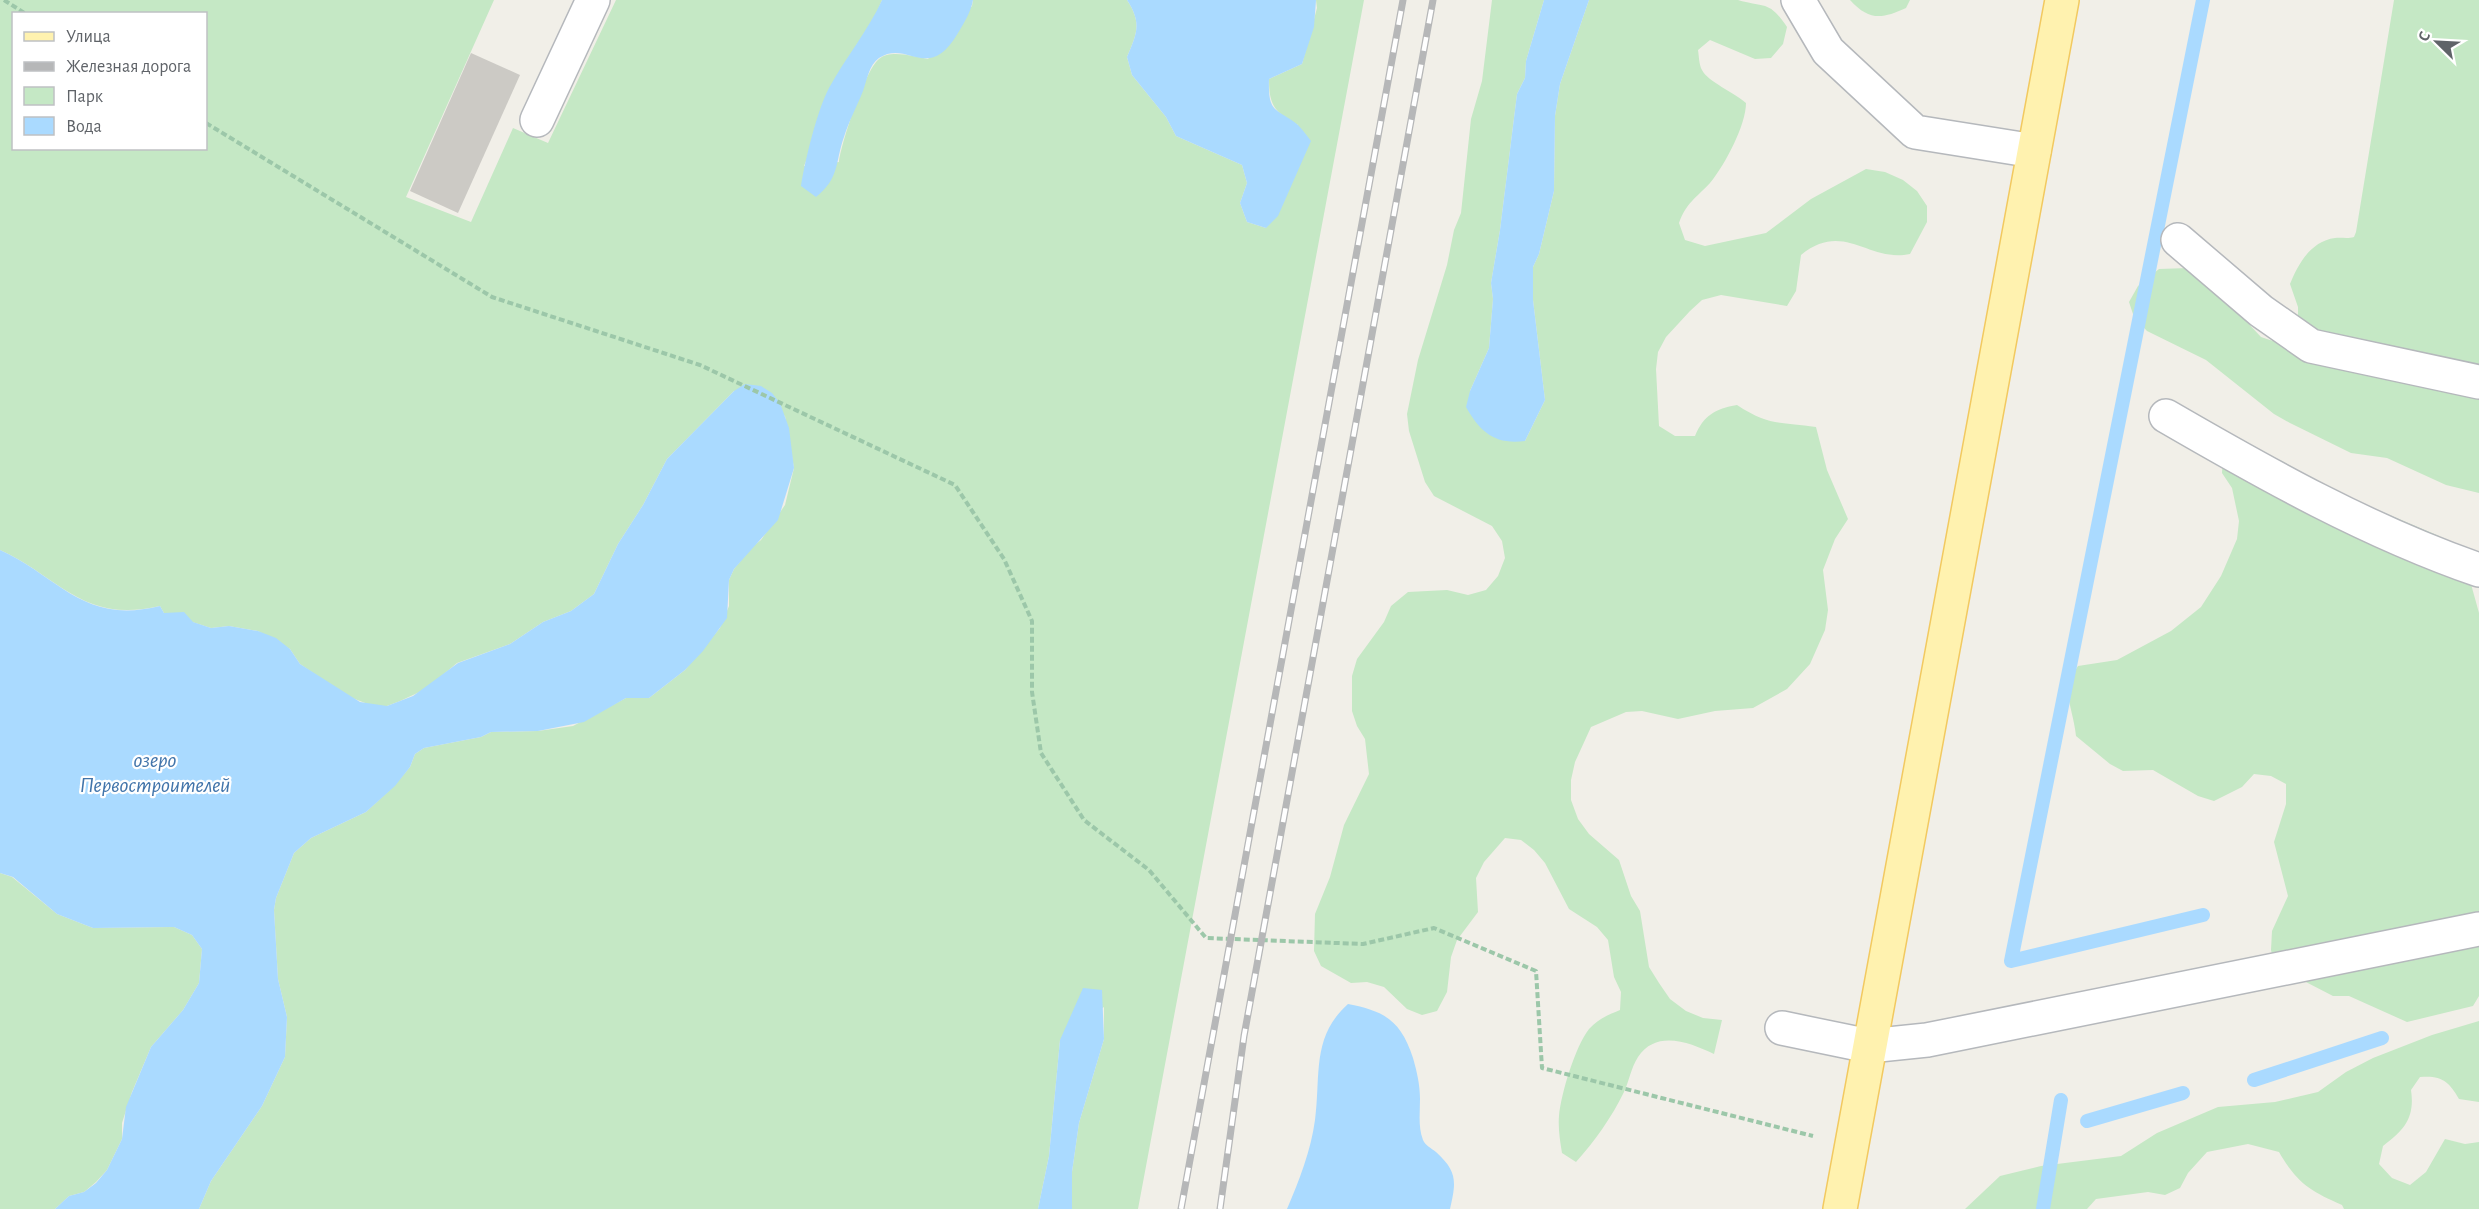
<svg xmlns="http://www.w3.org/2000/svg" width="2479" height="1209" viewBox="0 0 2479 1209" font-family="'Alegreya Sans',sans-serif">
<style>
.green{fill:#c5e8c5;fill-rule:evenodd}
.water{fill:#aadaff}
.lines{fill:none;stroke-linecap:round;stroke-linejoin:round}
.stream{stroke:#aadaff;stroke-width:14}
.building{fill:#cccac5}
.minor-casing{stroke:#b5b8bc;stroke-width:36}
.major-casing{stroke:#f2c960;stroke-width:36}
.path{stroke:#9cc7a9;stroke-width:4;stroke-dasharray:6 3;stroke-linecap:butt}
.minor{stroke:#fff;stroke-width:33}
.major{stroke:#fff2af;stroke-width:33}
.rail-casing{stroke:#b6b7b8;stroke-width:7}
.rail{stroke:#fff;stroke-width:4.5;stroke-dasharray:14;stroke-linecap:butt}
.labels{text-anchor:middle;stroke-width:4.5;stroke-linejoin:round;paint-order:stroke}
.water-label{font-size:22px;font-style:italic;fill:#4174aa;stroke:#fff}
</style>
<rect width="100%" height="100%" fill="#f1efe8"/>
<!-- green -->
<g class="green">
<path d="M0,0h494l-88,197 65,25 42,-94 35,15 68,-143h266l-8,19 -26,39 -44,108 35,-4c2,-18 26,-92 40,-103 12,-10 35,-2 49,0l44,-53 1,-6h154c15,23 10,33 0,57l5,18 34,42 10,19 66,29 5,18 -7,20 7,19 19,6 32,-103c-23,-13 -29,-19 -29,-46l33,-15 15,-56 -1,-8h48l-226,1209h-66v-37l7,-49 25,-84v-32l-44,33 -11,116 -11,53h-839l12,-28 51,-75 23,-49 2,-40 -9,-38 -4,-69 2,-12 18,-45 17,-15 55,-26 28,-26 16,-19 5,-13 9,-6 57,-11 10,-5 47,-1 35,-5 53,-28h23l36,-28 35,-42 9,-22v-26l5,-11 18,-22 9,-7 24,-35 9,-37 -9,-52 -51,-25 -67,68 -24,46 -25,39 -24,50 -23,17 -28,11 -33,22 -53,19 -31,26 -26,12 -13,5h-14l-26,-10 -47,-32 -10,-15 -32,-18 -29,-5 -18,2 -47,-15 -4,-7c-77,18 -99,-28 -160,-56zM14,14h192v134h-192z"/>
<path d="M1492,0h52l-18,61 -1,17 -8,16 -17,136 -9,53 2,16 -4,49 -19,43 55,50 20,-41 -12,-100v-33l6,-13 15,-63 1,-75 5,-32 29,-84h149c27,8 31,0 49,27l-4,17 -12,14 -16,1 -45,-19 -12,10c1,6 1,15 4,20 6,12 32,22 44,33 0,22 -21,62 -36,80 -14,15 -24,20 -31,40l6,17 20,6 61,-13 45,-34 55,-30 19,3 18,8 14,11 10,15v16l-17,32c-42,9 -66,-34 -109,1l-5,36 -9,15 -66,-11 -19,5 -12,11 -24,26 -8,15 -2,17 3,57 16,10h20c9,-21 20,-27 42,-31 32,21 43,17 79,22l11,43 21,49 -13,20 -12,31 5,40 -3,20 -15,34 -23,25 -34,19 -38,3 -37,8 -36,-8 -16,1 -35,15 -16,35 -4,18v20l7,19 11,15 30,26 12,36 9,15 9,56 10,16 11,16 16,12 17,7 19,2 -8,34c-24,-11 -57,-25 -76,3 -7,11 -9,24 -14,35 -12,25 -30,50 -48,70l-14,-9c-2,-12 -4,-25 -3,-37 2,-22 16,-69 30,-87 9,-10 19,-14 31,-19l1,-18 -7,-15 -6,-37 -11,-13 -28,-18 -24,-46 -11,-13 -13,-10 -16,-2 -21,24 -8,16 2,34 -21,28 -6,17 -4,35 -10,19 -15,4 -15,-6 -23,-22 -17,-5 -16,1 -30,-17 -7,-15 1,-37 15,-37 14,-52 25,-51 -4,-35 -8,-13 -5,-15v-35l5,-17 27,-37 7,-16 17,-14 39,-2 21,5 18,-5 12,-14 7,-18 -3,-17 -10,-15 -58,-30 -9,-14 -16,-51 -2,-17 11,-54 29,-95 7,-35 7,-17 10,-94 11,-38z"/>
<path d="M1850,0h60l-4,8c-24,11 -37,13 -56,-8z"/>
<path d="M2394,0h85v493l-33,-8 -59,-27 -36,-5 -61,-30 -16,-9 -68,-54 -59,-29 -13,-14 -5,-15 9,-16 21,-17 29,-1 25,18 48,51 21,7 16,-13v-24l-8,-23c8,-20 21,-43 45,-46 6,-1 12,1 19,-1l2,-5z"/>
<path d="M2238,444l44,17 51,30 106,45 17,14 10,16 13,47v383l-6,10 -66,16 -58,-26h-16l-58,-30 -4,-16 1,-19 16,-35 -14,-54 12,-38v-20l-15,-8 -17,-2 -12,13 -28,14 -16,-5 -45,-26 -30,1 -13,-7 -34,-28c-3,-30 -16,-43 2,-70l39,-6 54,-29 30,-24 20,-31 16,-37 2,-18 -7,-33 -10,-15 1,-19z"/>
<polygon points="0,873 12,877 57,914 93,928 174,927 192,935 202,949 199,983 183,1010 151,1047 132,1092 122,1123 122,1139 107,1170 96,1182 84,1192 69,1196 55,1209 0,1209"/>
<path d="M2479,1021v81l-20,-3c-10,-18 -18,-24 -39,-22l-9,13c4,27 -6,40 -28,56l-4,18 13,14 18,7 16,-13 19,-33 20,5 14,-2v67h-135l-2,-4c-32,-14 -45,-22 -63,-53l-31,-8 -41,8 -19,21 -8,15 -15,7 -17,-3 -52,7 -9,10h-122l35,-33 41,-10 80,-10 36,-23 61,-26 57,-5 43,-10 28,-20 27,-14 59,-23z"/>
</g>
<!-- water -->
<g class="water">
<path d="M882,0h91c-2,12 -9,23 -15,33 -30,51 -50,6 -79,25 -10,7 -12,22 -16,33 -6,15 -14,30 -19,46 -9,25 -4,41 -28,60l-15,-11c4,-26 16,-75 28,-98 16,-30 39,-57 53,-88z"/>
<path d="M1127,0h189l-2,27 -12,37 -33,15c-1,36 7,28 29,46 5,5 9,11 13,16l-33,75 -12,12 -19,-6 -7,-19 7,-20 -5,-18 -66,-29 -10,-19 -34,-42 -5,-18c10,-24 15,-34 0,-57z"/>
<path d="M1544,0h45l-29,84 -5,32 -1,75 -15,63 -6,13v33l12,100 -20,41c-30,4 -45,-9 -59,-34l4,-16 19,-43 4,-49 -2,-16 9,-53 17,-136 8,-16 1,-17z"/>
<path d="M745,384l16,2 11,7 8,10 9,25 5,40 -16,52 -44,49 -5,11 -2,38 -24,33 -18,19 -36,28h-23l-42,24 -46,9 -47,1 -10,5 -57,11 -9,6 -5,13 -15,19 -29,26 -55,26 -17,15 -18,45 -2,12 4,69 9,38 -2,40 -23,49 -51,75 -12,28h-144l14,-13 15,-4 12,-9 11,-13 15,-31 4,-32 25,-60 32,-37 16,-27 3,-34 -10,-14 -18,-8 -81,1 -36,-14 -44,-37 -13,-4v-323c61,28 83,75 160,56l4,7 20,-1 9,10 18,6 18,-2 29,5 18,7 14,11 10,15 60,38 27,4 26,-10 45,-33 52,-19 33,-22 28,-11 23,-17 24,-50 25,-39 24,-46 67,-68z"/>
<polygon points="1083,988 1102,990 1104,1039 1079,1123 1072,1172 1072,1209 1038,1209 1049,1156 1060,1040"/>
<path d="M1348,1004c37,7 53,17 65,54 4,14 7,27 7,41 0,14 -2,28 3,41 2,5 8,8 13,12 22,20 20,30 14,57h-163c12,-28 24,-59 28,-89 6,-44 -4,-83 33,-116z"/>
</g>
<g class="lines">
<!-- stream -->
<g class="stream">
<polyline points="2203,0 2011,961 2203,915"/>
<polyline points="2254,1080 2382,1038"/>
<polyline points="2087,1121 2183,1093"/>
<polyline points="2043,1209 2061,1100"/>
</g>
</g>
<!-- building -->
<polygon class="building" points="471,53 520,75 458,213 410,191"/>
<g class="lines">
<defs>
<g id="minor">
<polyline points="1798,0 1828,51 1915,132 2034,151"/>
<polyline points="537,120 593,0"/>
<polyline points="2178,240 2261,311 2311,346 2479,382"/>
<path d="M2166,416c100,58 203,116 313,154"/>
<polyline points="1782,1028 1869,1046 1927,1040 2479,929"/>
</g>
<polyline id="major" points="1840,1209 2062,0"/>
</defs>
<!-- minor casing -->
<use href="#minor" class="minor-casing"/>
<!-- major casing -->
<use href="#major" class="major-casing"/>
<!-- path -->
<g class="path">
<polyline points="4,0 26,14"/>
<polyline points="206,123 492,297 700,365 955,485 1004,559 1032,621 1032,692 1041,753 1084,820 1149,870 1206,938 1363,944 1434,928 1536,971 1542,1068 1813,1136"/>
</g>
<!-- minor -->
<use href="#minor" class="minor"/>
<!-- major -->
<use href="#major" class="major"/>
<defs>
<g id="rail">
<polyline points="1181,1209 1403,0"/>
<polyline points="1220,1209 1244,1036 1433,0"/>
</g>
</defs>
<!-- rail casing -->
<use href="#rail" class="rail-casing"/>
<!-- rail -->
<use href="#rail" class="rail"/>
</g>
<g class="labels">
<!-- water labels -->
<g class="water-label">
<text x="155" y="767">озеро<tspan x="155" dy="25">Первостроителей</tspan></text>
</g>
</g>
<!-- legend -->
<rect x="12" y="12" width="195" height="138" fill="#ffffff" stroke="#bfc1c3" stroke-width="1.5"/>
<rect x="24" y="32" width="30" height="9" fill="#fff2af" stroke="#bfc1c3" stroke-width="1.5"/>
<text x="66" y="42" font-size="18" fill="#5f6368">Улица</text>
<rect x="24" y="62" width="30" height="9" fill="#b6b7b8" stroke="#bfc1c3" stroke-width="1.5"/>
<text x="66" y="72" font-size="18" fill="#5f6368">Железная дорога</text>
<rect x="24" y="87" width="30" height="18" fill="#c5e8c5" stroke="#bfc1c3" stroke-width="1.5"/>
<text x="66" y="102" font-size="18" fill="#5f6368">Парк</text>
<rect x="24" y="117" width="30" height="18" fill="#aadaff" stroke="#bfc1c3" stroke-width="1.5"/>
<text x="66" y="132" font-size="18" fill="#5f6368">Вода</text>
<!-- north arrow -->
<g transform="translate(2437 42) rotate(294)" stroke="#ffffff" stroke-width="4.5" paint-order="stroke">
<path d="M0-4.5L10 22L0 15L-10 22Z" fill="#5f6368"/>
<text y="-9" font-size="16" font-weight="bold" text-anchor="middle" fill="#5f6368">С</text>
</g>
</svg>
